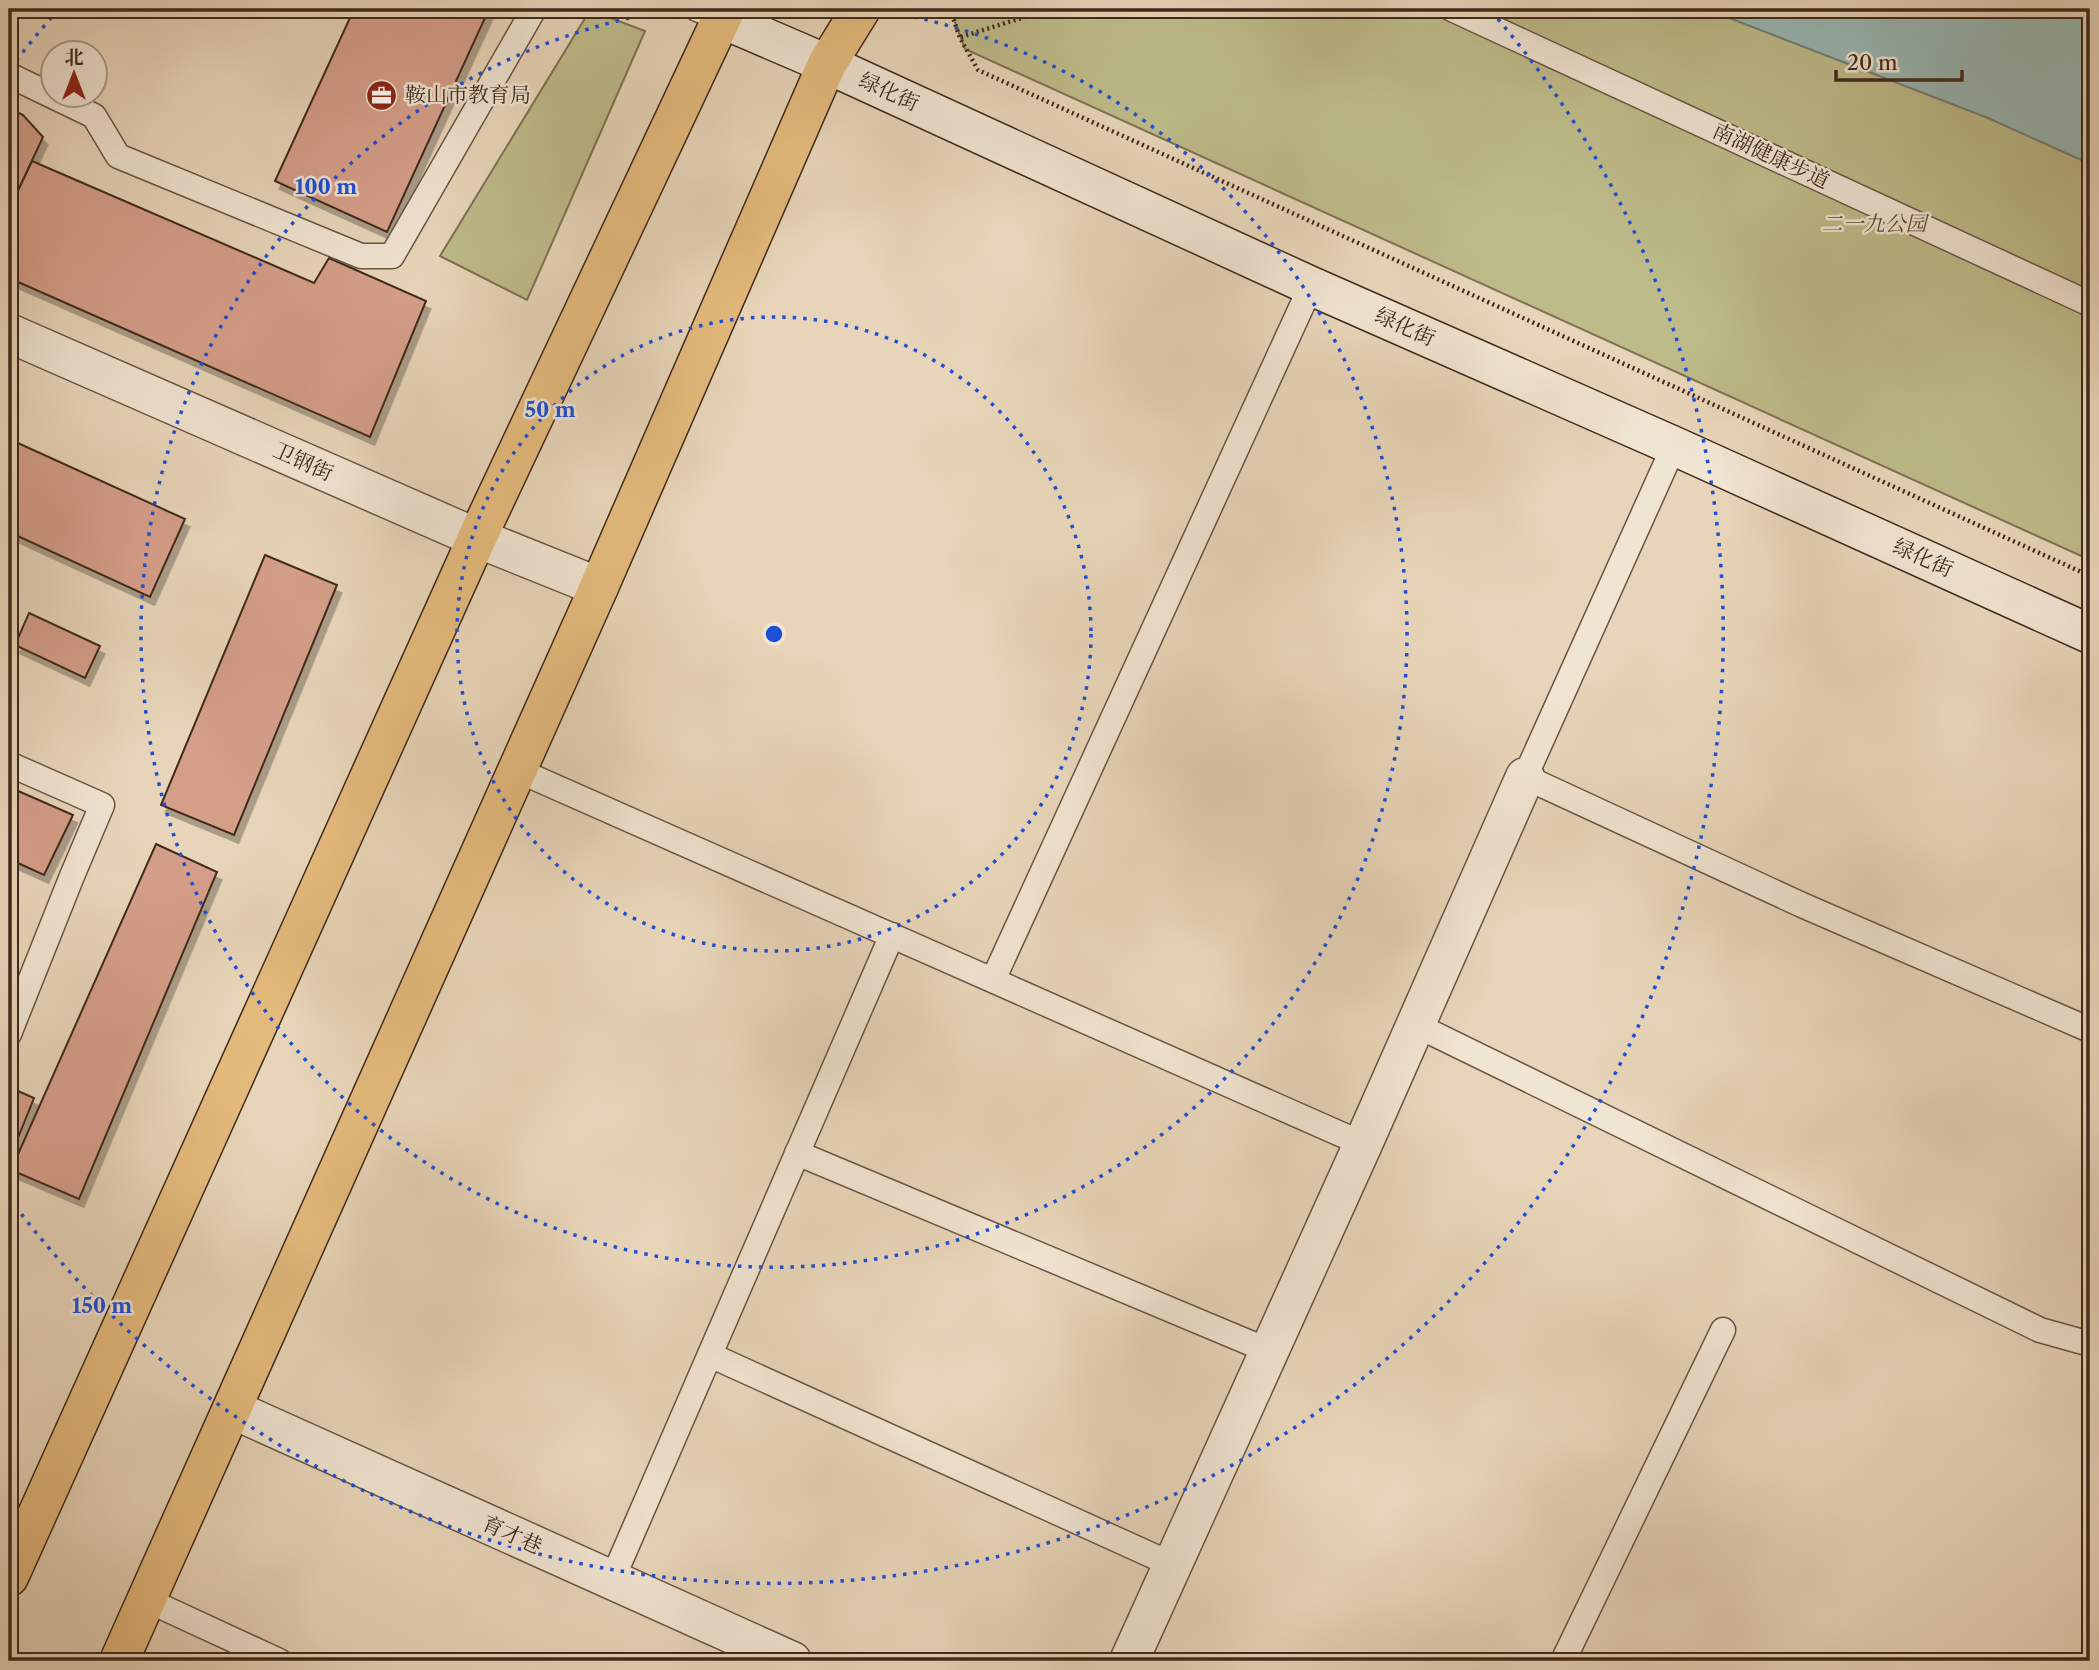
<svg xmlns="http://www.w3.org/2000/svg" width="2099" height="1670" viewBox="0 0 2099 1670" font-family="'Libre Caslon Text','Noto Serif SC',serif">
<style>
.green{fill:#bebb8a;stroke:#7e7252;stroke-width:2}
.water{fill:#98b8b5;stroke:#747f77;stroke-width:2}
.building{fill:#d59e89;stroke:#3f2a1b;stroke-width:2;filter:url(#shadow)}
.lines{fill:none;stroke-linecap:round;stroke-linejoin:round}
.service-casing{stroke:#695542;stroke-width:27}
.minor-casing{stroke:#695542;stroke-width:41}
.tertiary-casing{stroke:#695542;stroke-width:41}
.secondary-casing{stroke:#3f2a1b;stroke-width:41}
.primary-casing{stroke:#3f2a1b;stroke-width:41}
.path{stroke:#3f2a1b;stroke-width:4.5;stroke-dasharray:2 3.5;stroke-linecap:butt}
.service{stroke:#f0e4d2;stroke-width:24}
.minor{stroke:#f0e4d2;stroke-width:38}
.tertiary{stroke:#f0e4d2;stroke-width:38}
.secondary{stroke:#f0e4d2;stroke-width:38}
.primary{stroke:#e4ba7c;stroke-width:38}
.ring{fill:none;stroke:#1d4ed8;stroke-width:3.5;stroke-dasharray:3.5 7}
.labels{text-anchor:middle;stroke-width:5;stroke-linejoin:round;paint-order:stroke}
.street-label{font-size:21px;fill:#3f2a1b;stroke:#f0e4d2}
.poi-label{font-size:21px;fill:#3f2a1b;stroke:#f0e4d2;text-anchor:start}
.park-label{font-size:21px;font-style:italic;fill:#584731;stroke:#f0e4d2}
.centre{fill:#1d4ed8;stroke:#f0e4d2;stroke-width:3.5}
.ring-label{font-size:21px;text-anchor:middle;font-weight:bold;fill:#1d4ed8;stroke:#f0e4d2;stroke-width:5;stroke-linejoin:round;paint-order:stroke}
</style>
<defs>
<filter id="shadow"><feDropShadow dx="4.5" dy="8" stdDeviation="0" flood-color="#0004"/></filter>
</defs>
<rect width="100%" height="100%" fill="#e8d5b9"/>
<filter id="stains"><feTurbulence type="fractalNoise" baseFrequency=".00286" numOctaves="4"/><feColorMatrix values="0 0 0 0 .2 0 0 0 0 .09 0 0 0 0 .02 0 0 0 .5 -.17"/></filter>
<radialGradient id="worn" r=".72"><stop offset=".6" stop-color="#630" stop-opacity="0"/><stop offset="1" stop-color="#630" stop-opacity=".3"/></radialGradient>
<!-- green -->
<g class="green">
<polygon points="950,9 2090,9 2090,560 965,49"/>
<polygon points="590,10 645,31 527,300 440,256"/>
</g>
<!-- water -->
<polygon class="water" points="1706,9 2090,9 2090,164 1988,118"/>
<!-- building -->
<g class="building">
<polygon points="354,9 489,9 387,232 275,181"/>
<polygon points="9,108 23,115 43,137 9,210"/>
<polygon points="32,161 314,283 329,258 426,301 370,437 9,278 9,210"/>
<polygon points="9,439 185,519 150,597 9,532"/>
<polygon points="265,555 337,585 234,835 161,805"/>
<polygon points="29,613 100,646 85,678 15,645"/>
<polygon points="9,787 73,815 44,875 9,859"/>
<polygon points="156,844 217,872 79,1199 11,1170"/>
<polygon points="9,1087 34,1098 9,1160"/>
</g>
<g class="lines">
<defs>
<g id="service">
<polyline points="697,9 720,18"/>
<polyline points="1452,9 2090,304"/>
<polyline points="9,75 94,116 118,156 361,256 392,256 534,9"/>
<polyline points="1674,446 1525,777 1802,905 2090,1030"/>
<polyline points="9,764 102,805 72,876 9,1034"/>
<polyline points="517,770 1363,1144"/>
<polyline points="993,980 1311,286"/>
<polyline points="1416,1025 2040,1330 2090,1344"/>
<polyline points="797,1153 1269,1351"/>
<polyline points="710,1355 1173,1565"/>
<polyline points="612,1580 892,935"/>
<polyline points="147,1600 279,1661"/>
<polyline points="1563,1661 1723,1330"/>
</g>
<g id="minor">
<polyline points="232,1409 792,1661"/>
<polyline points="1129,1661 1363,1144 1525,777"/>
</g>
<polyline id="tertiary" points="9,333 477,538 599,587"/>
<polyline id="secondary" points="720,18 827,64 1311,286 1674,446 2090,634"/>
<g id="primary">
<polyline points="9,1577 477,538 726,9"/>
<polyline points="119,1661 599,587 827,64 861,9"/>
</g>
</defs>
<!-- service casing -->
<use href="#service" class="service-casing"/>
<!-- minor casing -->
<use href="#minor" class="minor-casing"/>
<!-- tertiary casing -->
<use href="#tertiary" class="tertiary-casing"/>
<!-- secondary casing -->
<use href="#secondary" class="secondary-casing"/>
<!-- primary casing -->
<use href="#primary" class="primary-casing"/>
<!-- path -->
<g class="path">
<polyline points="950,9 960,38 978,70 2090,576"/>
<polyline points="961,37 1050,9"/>
</g>
<!-- service -->
<use href="#service" class="service"/>
<!-- minor -->
<use href="#minor" class="minor"/>
<!-- tertiary -->
<use href="#tertiary" class="tertiary"/>
<!-- secondary -->
<use href="#secondary" class="secondary"/>
<!-- primary -->
<use href="#primary" class="primary"/>
</g>
<!-- distance rings -->
<g class="ring">
<circle cx="774" cy="634" r="317"/>
<path d="M873 9A633 633 0 1 1 675 9"/>
<path d="M10 69A950 950 0 0 1 57 11M1491 11A950 950 0 1 1 10 1199"/>
</g>
<!-- icons -->
<defs>
<symbol id="office-disc" viewBox="-11 -11 22 22"><circle r="9.5" fill="#8f2418" stroke="#f0e4d2"/><path d="M-6-3h4V-5.5h4V-3h4V5H-6ZM-1-4.5V-3h2v-1.5ZM-6 0V1H6V0Z" fill="#fff"/></symbol>
</defs>
<g fill-rule="evenodd">
<use href="#office-disc" x="364" y="78" width="35" height="35"/>
</g>
<g class="labels">
<!-- street labels -->
<g class="street-label">
<text transform="translate(889 92) rotate(24)" y="7">绿化街</text>
<text transform="translate(1771 156) rotate(25)" y="7">南湖健康步道</text>
<text transform="translate(1405 327) rotate(24)" y="7">绿化街</text>
<text transform="translate(303 462) rotate(24)" y="7">卫钢街</text>
<text transform="translate(1923 558) rotate(24)" y="7">绿化街</text>
<text transform="translate(512 1535) rotate(24)" y="7">育才巷</text>
</g>
<!-- poi labels -->
<g class="poi-label">
<text x="405" y="102">鞍山市教育局</text>
</g>
<!-- park labels -->
<g class="park-label">
<text x="1874" y="231">二一九公园</text>
</g>
</g>
<circle cx="774" cy="634" r="10" class="centre"/>
<g class="ring-label">
<text x="326" y="194">100 m</text>
<text x="550" y="417">50 m</text>
<text x="102" y="1313">150 m</text>
</g>
<!-- margin -->
<rect width="2099" height="1670" fill="none" stroke="#e8d5b9" stroke-width="35"/>
<rect x="10" y="10" width="2078" height="1649" fill="none" stroke="#3f2a1b" stroke-width="3.5"/>
<rect x="18" y="18" width="2064" height="1635" fill="none" stroke="#3f2a1b" stroke-width="2"/>
<!-- north arrow -->
<g transform="translate(74 74)"><circle r="33" fill="#f0e4d2" stroke="#a99a89" stroke-width="2"/>
<path d="M0-5L12 26L0 18L-12 26Z" fill="#8f2418"/>
<text y="-10" font-size="19" font-weight="bold" text-anchor="middle" fill="#3f2a1b">北</text>
</g>
<!-- scale -->
<path d="M1836 70v10h126v-10" fill="none" stroke="#3f2a1b" stroke-width="3.5"/>
<text x="1847" y="70" font-size="21" fill="#3f2a1b" stroke="#f0e4d2" stroke-width="5" paint-order="stroke">20 m</text>
<rect width="100%" height="100%" filter="url(#stains)"/>
<rect width="100%" height="100%" fill="url(#worn)"/>
</svg>
